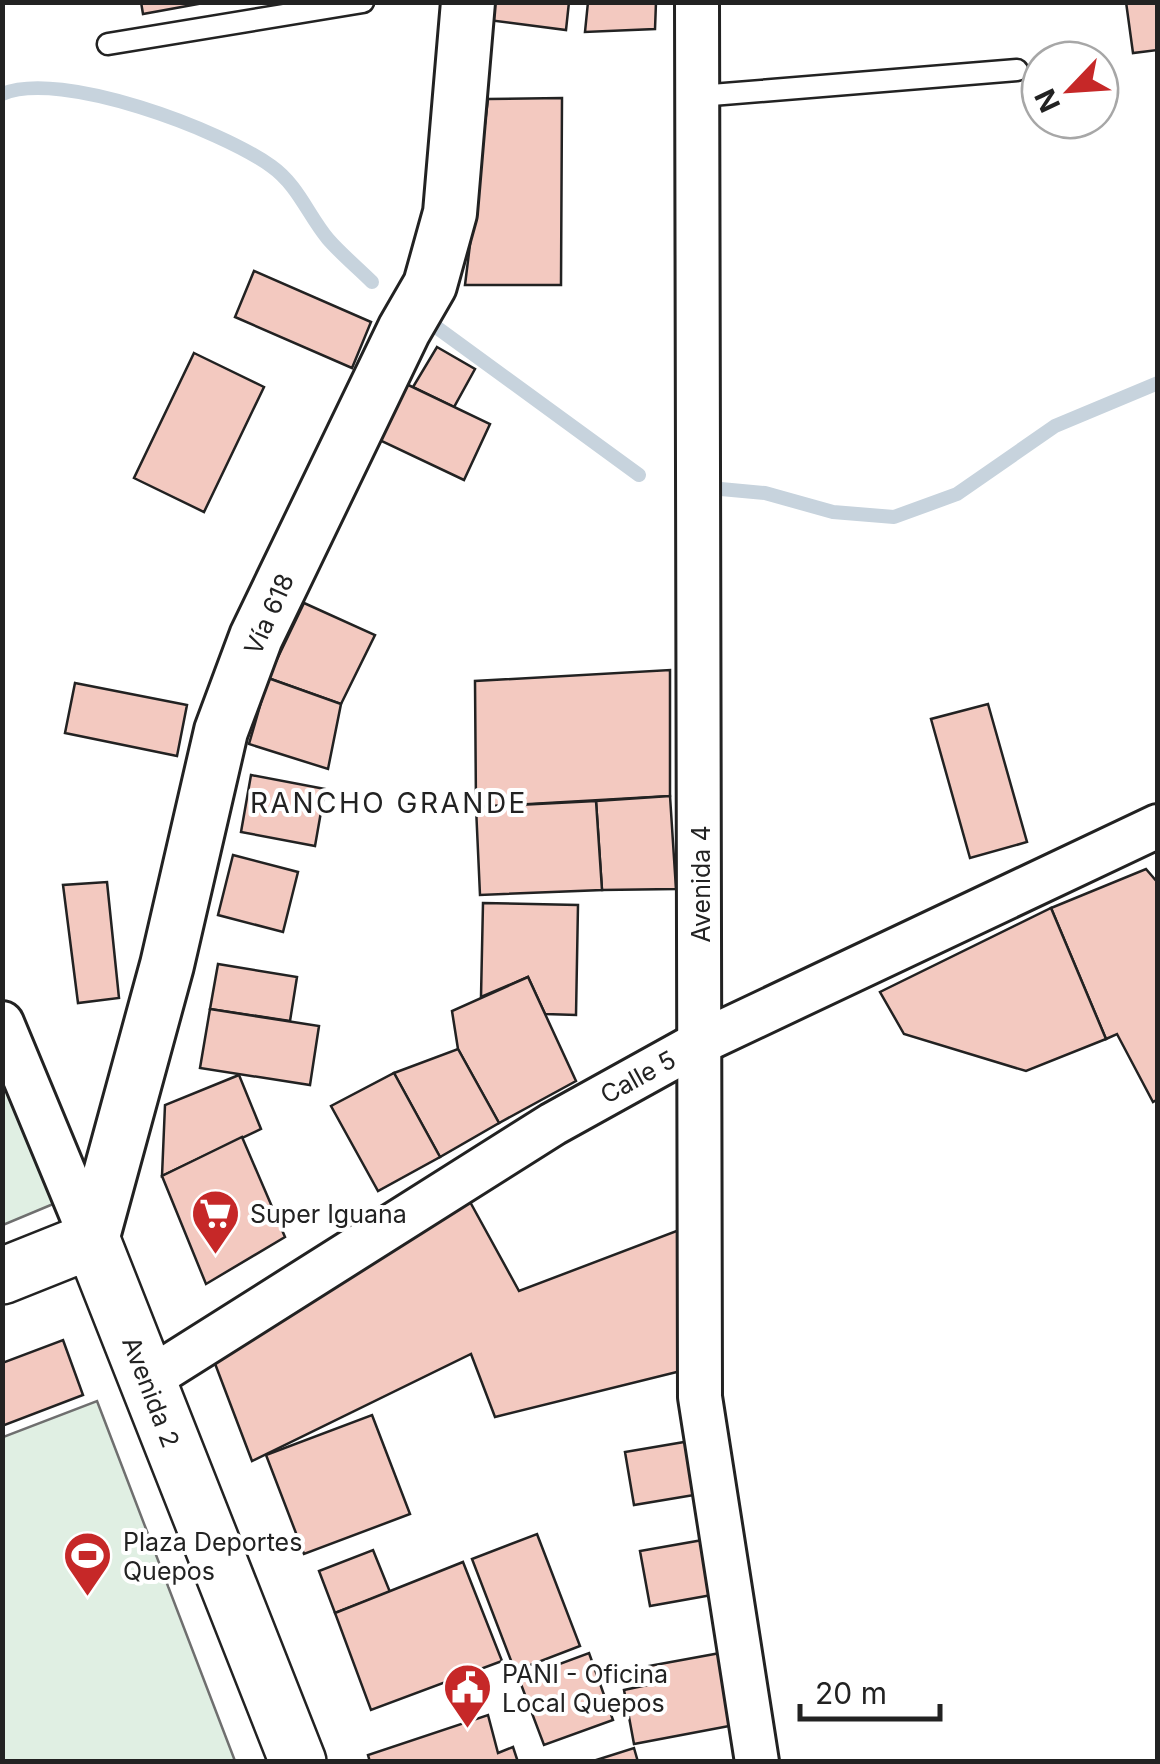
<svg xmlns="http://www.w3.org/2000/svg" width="1160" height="1764" viewBox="0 0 1160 1764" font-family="Inter,sans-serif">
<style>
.green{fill:#e0efe3;stroke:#6f6f6f;stroke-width:2.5}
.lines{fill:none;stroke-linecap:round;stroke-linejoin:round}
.stream{stroke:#c7d3dd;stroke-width:14}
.building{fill:#f3c9c0;stroke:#222;stroke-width:2.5}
.service-casing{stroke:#222;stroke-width:25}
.minor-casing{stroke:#222;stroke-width:48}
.tertiary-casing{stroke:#222;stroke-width:58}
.secondary-casing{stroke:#222;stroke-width:60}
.service{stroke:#fff;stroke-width:20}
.minor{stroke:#fff;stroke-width:42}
.tertiary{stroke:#fff;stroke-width:52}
.secondary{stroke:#fff;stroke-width:55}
.labels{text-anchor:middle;stroke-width:8;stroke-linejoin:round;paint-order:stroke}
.street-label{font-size:25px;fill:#222;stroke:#fff}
.poi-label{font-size:25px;fill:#222;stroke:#fff;text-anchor:start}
.neighbourhood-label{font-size:28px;letter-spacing:2.5px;fill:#222;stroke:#fff}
</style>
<rect width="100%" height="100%" fill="#fff"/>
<!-- green -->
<g class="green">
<polygon points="2,1071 58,1202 3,1225 2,1225"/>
<polygon points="97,1401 235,1761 3,1761 3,1437"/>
</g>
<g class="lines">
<!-- stream -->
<g class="stream">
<path d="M2,94c59,-25 219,36 269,72 27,19 37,49 57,73 13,15 30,29 44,43"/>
<polyline points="432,324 639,475"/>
<polyline points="710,488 765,493 833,512 894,517 957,494 1055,426 1158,383"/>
</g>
</g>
<!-- building -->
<g class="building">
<polygon points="141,2 209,2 143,14"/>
<polygon points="490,2 569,2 566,30 488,20"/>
<polygon points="588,2 656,2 655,29 585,32"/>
<polygon points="1126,2 1158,2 1158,50 1133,53"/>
<polygon points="562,98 561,285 465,285 488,99"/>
<polygon points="254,271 371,322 352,368 235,317"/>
<polygon points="437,347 475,369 454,407 413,387"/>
<polygon points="194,353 264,387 204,512 134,478"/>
<polygon points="400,381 490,424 464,480 373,437"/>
<polygon points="304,603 375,635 341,704 268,678"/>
<polygon points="670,670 670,796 476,807 475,681"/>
<polygon points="268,678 341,704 328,769 249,744"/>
<polygon points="75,683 187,705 177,756 65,733"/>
<polygon points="988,704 1027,842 970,858 931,719"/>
<polygon points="251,775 325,789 315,846 241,832"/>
<polygon points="670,796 676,889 602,890 596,801"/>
<polygon points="596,801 602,890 480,895 476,807"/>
<polygon points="233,855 298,872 283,932 218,915"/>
<polygon points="1146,869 1158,883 1158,1099 1153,1102 1117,1034 1106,1039 1051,908"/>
<polygon points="107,882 119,998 78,1003 63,885"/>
<polygon points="483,903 578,905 576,1015 545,1014 528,977 481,997"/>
<polygon points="1051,908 1106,1039 1026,1071 904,1034 880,992"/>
<polygon points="218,964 297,977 290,1021 210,1009"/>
<polygon points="528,977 576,1081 499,1123 458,1049 452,1011"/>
<polygon points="210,1009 319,1026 310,1085 200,1068"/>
<polygon points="458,1049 499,1123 440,1157 394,1073"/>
<polygon points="394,1073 440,1157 378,1191 331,1106"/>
<polygon points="239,1075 261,1129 162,1176 165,1105"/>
<polygon points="242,1137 285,1237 206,1284 162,1176"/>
<polygon points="469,1200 519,1291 687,1227 693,1368 495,1417 471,1354 252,1461 214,1361"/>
<polygon points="63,1340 83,1395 2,1426 2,1363"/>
<polygon points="372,1415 410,1514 304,1554 266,1455"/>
<polygon points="696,1440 706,1493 634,1505 625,1452"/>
<polygon points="537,1534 580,1646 515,1671 472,1559"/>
<polygon points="714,1538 723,1593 650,1606 640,1551"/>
<polygon points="373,1550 390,1592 335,1613 319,1571"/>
<polygon points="463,1562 502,1661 371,1710 335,1613"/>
<polygon points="731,1651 745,1723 634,1744 624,1690 652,1684 649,1666"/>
<polygon points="589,1653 613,1720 544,1745 519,1679"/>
<polygon points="488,1715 498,1753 513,1747 518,1762 370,1762 368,1755"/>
<polygon points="634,1748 638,1762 590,1762"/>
</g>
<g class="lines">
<defs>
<g id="service">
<polyline points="108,44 363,2"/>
<polyline points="699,96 1017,70"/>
</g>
<g id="minor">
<polyline points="697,2 700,1397 757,1762"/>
<polyline points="2,1023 92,1240"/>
<polyline points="146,1381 553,1124 701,1042 1158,826"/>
</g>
<polyline id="tertiary" points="92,1240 167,965 221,731 256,637 404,330 430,285 450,213 468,2"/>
<polyline id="secondary" points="2,1276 92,1240 298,1762"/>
</defs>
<!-- service casing -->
<use href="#service" class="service-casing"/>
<!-- minor casing -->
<use href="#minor" class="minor-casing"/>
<!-- tertiary casing -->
<use href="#tertiary" class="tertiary-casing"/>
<!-- secondary casing -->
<use href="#secondary" class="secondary-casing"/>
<!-- service -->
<use href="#service" class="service"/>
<!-- minor -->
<use href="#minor" class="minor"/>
<!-- tertiary -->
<use href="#tertiary" class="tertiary"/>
<!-- secondary -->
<use href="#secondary" class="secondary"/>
</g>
<!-- icons -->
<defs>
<symbol id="supermarket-pin" viewBox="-11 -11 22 30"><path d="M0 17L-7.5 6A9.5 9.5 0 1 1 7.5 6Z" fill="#c62828" stroke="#fff"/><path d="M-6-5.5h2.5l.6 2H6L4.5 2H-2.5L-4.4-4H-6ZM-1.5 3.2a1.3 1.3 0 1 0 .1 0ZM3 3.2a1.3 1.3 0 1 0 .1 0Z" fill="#fff"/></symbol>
<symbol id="stadium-pin" viewBox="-11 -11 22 30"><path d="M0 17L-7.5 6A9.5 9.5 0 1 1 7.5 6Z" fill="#c62828" stroke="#fff"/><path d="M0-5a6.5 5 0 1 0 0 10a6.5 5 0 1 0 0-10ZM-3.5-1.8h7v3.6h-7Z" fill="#fff"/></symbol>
<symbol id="civic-pin" viewBox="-11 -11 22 30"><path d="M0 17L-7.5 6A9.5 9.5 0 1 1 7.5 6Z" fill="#c62828" stroke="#fff"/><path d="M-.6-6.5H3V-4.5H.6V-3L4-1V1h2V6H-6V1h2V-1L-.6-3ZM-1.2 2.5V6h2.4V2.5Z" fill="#fff"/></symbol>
</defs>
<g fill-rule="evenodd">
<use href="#supermarket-pin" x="188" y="1186" width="55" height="75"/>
<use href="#stadium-pin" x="60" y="1528" width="55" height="75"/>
<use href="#civic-pin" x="440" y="1660" width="55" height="75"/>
</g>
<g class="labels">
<!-- street labels -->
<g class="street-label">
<text transform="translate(269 614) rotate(-66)" y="9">Vía 618</text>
<text transform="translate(701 884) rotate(-90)" y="9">Avenida 4</text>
<text transform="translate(638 1077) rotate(-29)" y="9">Calle 5</text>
<text transform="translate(151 1392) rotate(69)" y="9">Avenida 2</text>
</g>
<!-- poi labels -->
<g class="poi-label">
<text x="250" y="1223">Super Iguana</text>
<text x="123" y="1551">Plaza Deportes<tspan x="123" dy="29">Quepos</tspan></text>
<text x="502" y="1683">PANI - Oficina<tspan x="502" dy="29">Local Quepos</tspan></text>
</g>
<!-- neighbourhood labels -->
<g class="neighbourhood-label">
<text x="389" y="813">RANCHO GRANDE</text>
</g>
</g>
<!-- border -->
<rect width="1160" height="1764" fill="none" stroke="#222222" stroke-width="10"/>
<!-- north arrow -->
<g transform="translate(1070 90) rotate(245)"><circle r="48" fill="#ffffff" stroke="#a7a7a7" stroke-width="2.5"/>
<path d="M0-8L18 38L0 25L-18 38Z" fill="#c62828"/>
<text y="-15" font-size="28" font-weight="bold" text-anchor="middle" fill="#222222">N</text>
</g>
<!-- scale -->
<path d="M800 1704v15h140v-15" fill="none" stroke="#222222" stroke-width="5"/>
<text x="815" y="1704" font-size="30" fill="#222222" stroke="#ffffff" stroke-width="8" paint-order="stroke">20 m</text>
</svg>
